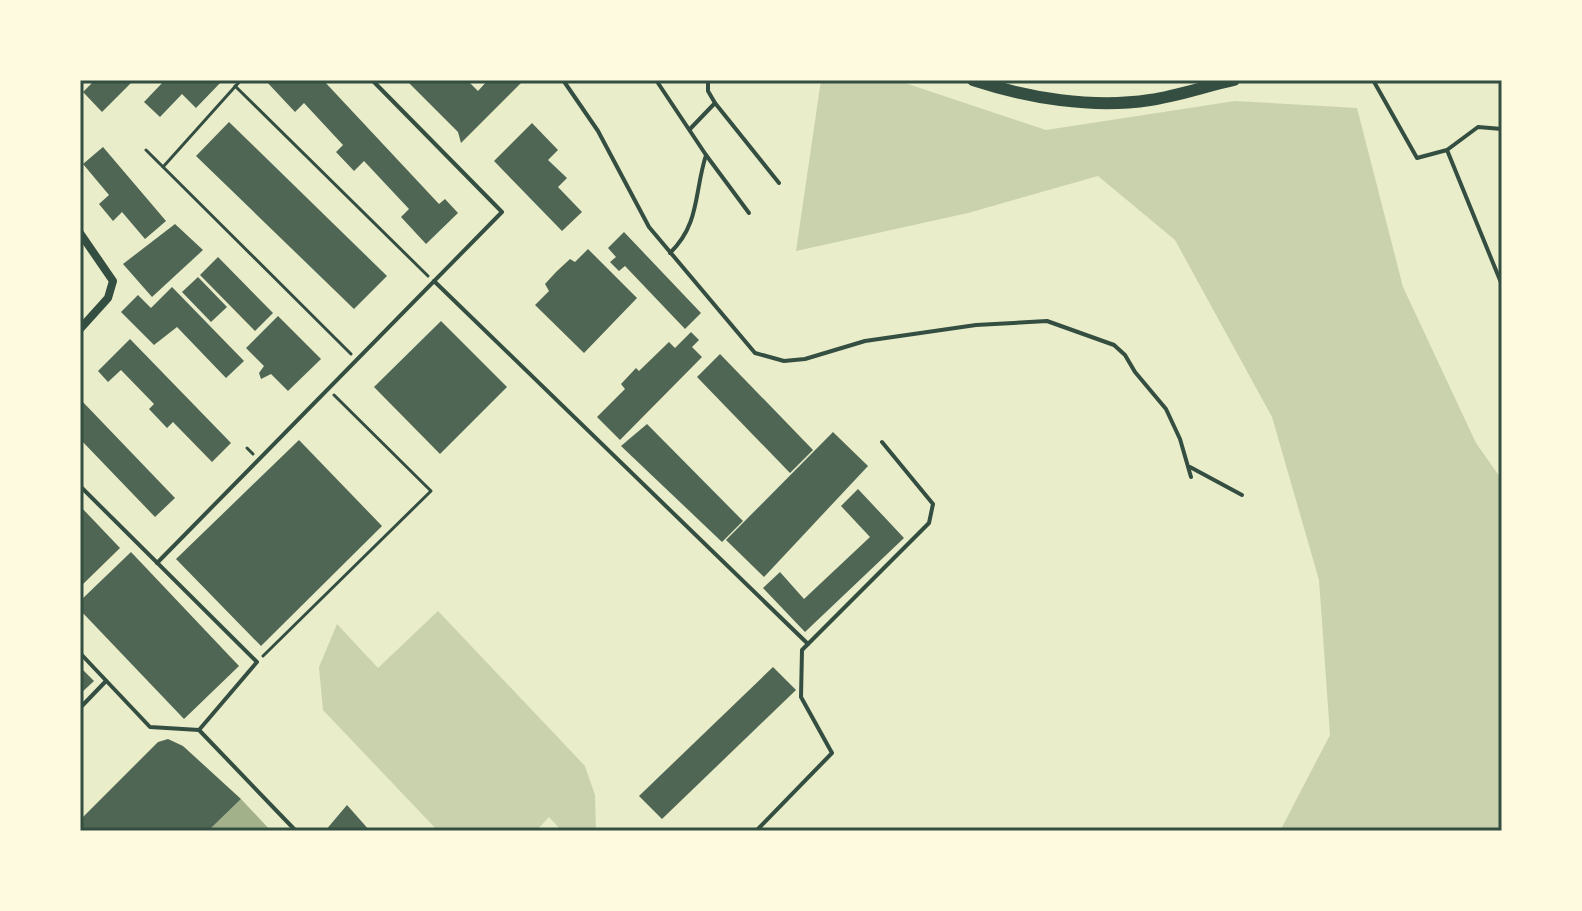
<svg xmlns="http://www.w3.org/2000/svg" width="1582" height="911" viewBox="0 0 1582 911" font-family="'DejaVu Sans',sans-serif">
<style>
.green{fill:#cad2ad}
.water{fill:#a3b18a}
.building{fill:#4f6655}
.lines{fill:none;stroke-linecap:round;stroke-linejoin:round}
.path{stroke:#344e41;stroke-width:3}
.service{stroke:#344e41;stroke-width:4}
.minor{stroke:#344e41;stroke-width:8}
.primary{stroke:#344e41;stroke-width:12}
.neatline{fill:none;stroke:#344e41;stroke-width:3}
</style>
<rect width="100%" height="100%" fill="#e9edc9"/>
<!-- green -->
<g class="green">
<polygon points="821,80 896,80 1046,130 1235,101 1357,108 1403,287 1476,443 1502,480 1502,831 1280,831 1330,735 1319,580 1272,417 1175,240 1098,176 968,213 796,251"/>
<polygon points="438,611 585,766 595,795 596,831 562,831 549,817 536,831 438,831 323,710 319,667 337,624 378,668"/>
</g>
<!-- water -->
<polygon class="water" points="241,799 271,831 208,831"/>
<!-- building -->
<g class="building">
<polygon points="95,80 134,80 102,112 83,92"/>
<polygon points="165,80 223,80 196,108 182,94 160,117 144,102"/>
<polygon points="265,80 323,80 439,204 445,199 458,213 426,244 401,217 409,209 364,161 354,171 336,152 343,145 304,103 295,112"/>
<polygon points="406,80 467,80 478,91 488,80 524,80 461,143 458,132"/>
<polygon points="229,122 387,276 354,309 196,156"/>
<polygon points="532,123 558,150 548,160 567,178 558,187 582,212 562,231 494,161"/>
<polygon points="103,147 166,221 145,239 122,212 113,221 99,204 109,195 83,164"/>
<polygon points="175,224 203,250 152,297 123,264"/>
<polygon points="624,232 701,313 685,329 625,266 619,271 610,262 616,257 608,248"/>
<polygon points="588,249 637,298 584,353 535,305 549,291 545,284 556,272 570,259 575,262"/>
<polygon points="218,257 273,313 255,331 200,275"/>
<polygon points="198,277 227,307 211,322 182,292"/>
<polygon points="172,287 244,361 226,378 177,327 154,345 121,312 138,295 151,308"/>
<polygon points="278,316 321,359 288,391 271,374 261,379 259,373 264,366 246,348"/>
<polygon points="441,321 507,387 440,454 374,387"/>
<polygon points="691,332 699,340 692,347 702,357 620,440 597,417 625,389 621,384 636,368 639,371 669,342 675,348"/>
<polygon points="130,339 231,443 212,462 173,422 167,428 149,409 154,404 121,370 108,382 98,371"/>
<polygon points="720,354 813,450 790,473 697,377"/>
<polygon points="80,399 175,498 155,517 80,439"/>
<polygon points="647,424 743,521 722,542 621,446"/>
<polygon points="833,432 868,466 764,577 726,540"/>
<polygon points="299,440 382,526 261,646 176,559"/>
<polygon points="858,489 904,538 805,632 763,588 780,572 804,599 870,537 841,506"/>
<polygon points="80,506 120,548 80,587"/>
<polygon points="131,552 239,666 184,719 80,610 80,601"/>
<polygon points="80,667 94,681 80,694"/>
<polygon points="773,667 796,690 662,819 639,796"/>
<polygon points="168,739 183,746 241,799 208,831 80,831 80,820 158,742"/>
<polygon points="347,805 370,831 325,831"/>
</g>
<g class="lines">
<!-- path -->
<g class="path">
<polyline points="235,86 428,276"/>
<polyline points="146,150 351,354"/>
<polyline points="163,167 241,80"/>
<polyline points="247,448 253,454"/>
<polyline points="263,656 431,491 334,395"/>
</g>
<!-- service -->
<g class="service">
<polyline points="563,80 598,131 649,227 755,353 784,361 805,359 865,341 976,325 1047,321 1114,345 1125,355 1135,372 1166,409 1180,439 1191,477"/>
<path d="M656,80l50,75c-12,38 -6,69 -36,98"/>
<polyline points="708,80 708,91 715,103 779,183"/>
<polyline points="1373,80 1417,158 1447,150 1478,127 1502,129"/>
<polyline points="690,129 715,103"/>
<polyline points="1447,150 1502,285"/>
<polyline points="706,155 749,213"/>
<polyline points="434,281 808,644"/>
<polyline points="1190,467 1242,495"/>
<polyline points="80,486 257,662 199,730"/>
<polyline points="157,563 502,212 372,80"/>
<polyline points="80,653 150,727 199,730 296,831"/>
<polyline points="80,708 106,681"/>
<polyline points="756,831 832,753 801,697 802,650 929,523 933,504 882,442"/>
</g>
<!-- minor -->
<polyline class="minor" points="80,233 113,281 108,298 80,329"/>
<!-- primary -->
<path class="primary" d="M973,80c55,18 119,29 177,20 28,-4 56,-14 84,-20"/>
</g>
<!-- border -->
<rect width="1582" height="911" fill="none" stroke="#fefae0" stroke-width="164"/>
<rect x="82" y="82" width="1418" height="747" class="neatline"/>
</svg>
